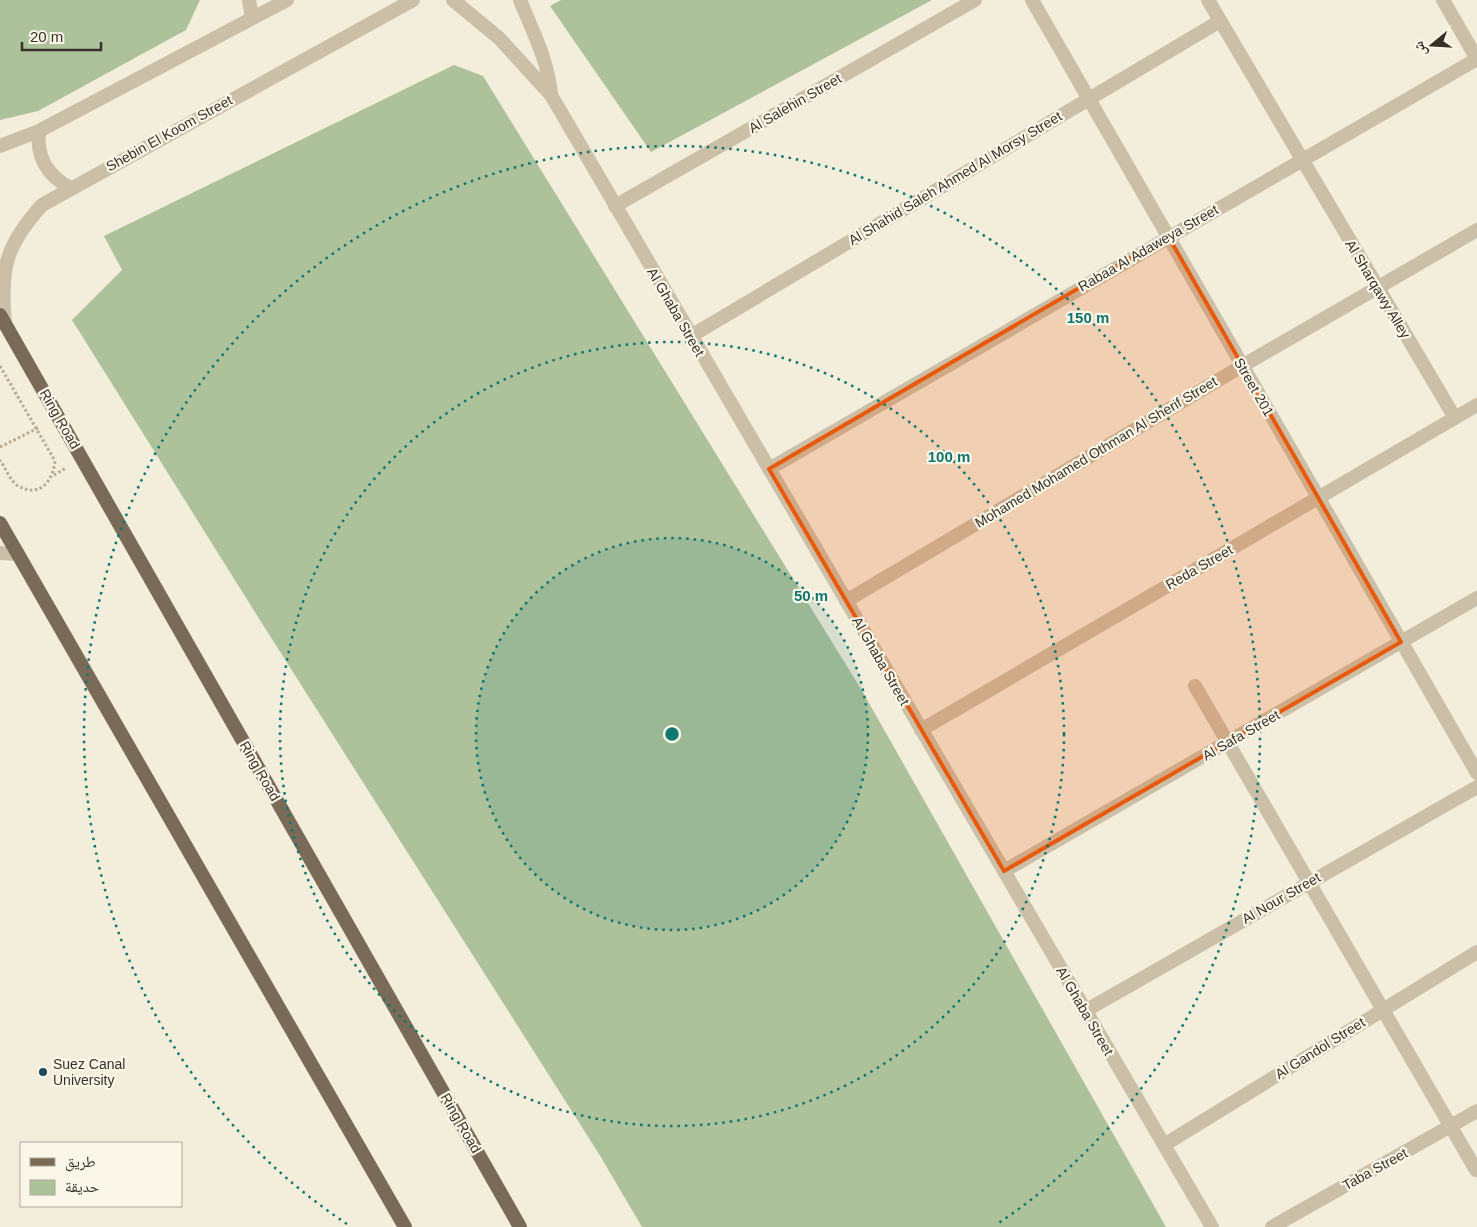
<svg xmlns="http://www.w3.org/2000/svg" width="1477" height="1227" viewBox="0 0 1477 1227" font-family="Helvetica,'Noto Naskh Arabic',sans-serif">
<style>
.green{fill:#adc29b}
.lines{fill:none;stroke-linecap:round;stroke-linejoin:round}
.path{stroke:#b7aa91;stroke-width:3;stroke-dasharray:2.5 2.5;stroke-linecap:butt}
.service{stroke:#cbbfa7;stroke-width:14}
.minor{stroke:#cbbfa7;stroke-width:14}
.tertiary{stroke:#cbbfa7;stroke-width:14}
.primary{stroke:#7a6b59;stroke-width:14}
.marked{fill:#e8590c;fill-opacity:0.2;stroke:#e8590c;stroke-width:4;stroke-linejoin:round}
.ring{fill:none;stroke:#0f766e;stroke-width:2.5;stroke-dasharray:2.5 5}
.poi-dot{fill:#1c485a;stroke:#faf6e8;stroke-width:2}
.labels{text-anchor:middle;stroke-width:4.5;stroke-linejoin:round;paint-order:stroke}
.street-label{font-size:14px;fill:#373028;stroke:#faf6e8}
.poi-label{font-size:14px;fill:#373028;stroke:#faf6e8;text-anchor:start}
.centre{fill:#0f766e;stroke:#faf6e8;stroke-width:2.5}
.ring-label{font-size:15px;text-anchor:middle;font-weight:bold;fill:#0f766e;stroke:#faf6e8;stroke-width:4.5;stroke-linejoin:round;paint-order:stroke}
</style>
<rect width="100%" height="100%" fill="#f3eddc"/>
<!-- green -->
<g class="green">
<polygon points="0,0 200,0 186,30 38,111 0,120"/>
<polygon points="561,0 932,0 651,152 550,6"/>
<polygon points="454,65 483,76 861,689 1166,1227 642,1227 599,1154 258,617 72,320 122,270 104,236"/>
</g>
<g class="lines">
<!-- path -->
<g class="path">
<path d="M0,366l55,95c-2,20 -15,37 -37,25 -8,-5 -13,-19 -18,-26"/>
<polyline points="0,447 38,428"/>
<polyline points="54,475 66,468"/>
</g>
<!-- service -->
<g class="service">
<polyline points="249,0 252,18"/>
<polyline points="0,553 18,554"/>
</g>
<!-- minor -->
<g class="minor">
<polyline points="1032,0 1477,773"/>
<polyline points="1208,0 1455,418"/>
<polyline points="1443,0 1477,59"/>
<polyline points="615,206 975,0"/>
<polyline points="691,336 1220,21"/>
<polyline points="769,469 1477,59"/>
<polyline points="846,601 1242,366 1477,230"/>
<polyline points="1195,686 1476,1170"/>
<polyline points="1004,871 1477,598"/>
<polyline points="1085,1011 1477,787"/>
<polyline points="1164,1145 1477,952"/>
<polyline points="1272,1227 1477,1111"/>
</g>
<!-- tertiary -->
<g class="tertiary">
<polyline points="453,0 499,38 551,95 1212,1227"/>
<path d="M520,0c13,32 28,60 31,95"/>
<path d="M39,131c-3,26 8,44 31,57"/>
<polyline points="0,146 39,131 287,0"/>
<path d="M5,324c-5,-55 0,-78 37,-119l371,-205"/>
<polyline points="921,730 1477,405"/>
</g>
<!-- primary -->
<g class="primary">
<polyline points="0,315 520,1227"/>
<polyline points="0,523 405,1227"/>
</g>
</g>
<!-- marked area -->
<path class="marked" d="M1168,236l233,406 -397,229 -235,-402z"/>
<!-- distance rings -->
<circle cx="672" cy="734" r="196" fill="#0f766e" fill-opacity=".12"/>
<g class="ring">
<circle cx="672" cy="734" r="196"/>
<circle cx="672" cy="734" r="392"/>
<path d="M347 1224A588 588 0 1 1 997 1224"/>
</g>
<!-- markers -->
<circle class="poi-dot" cx="43" cy="1072" r="5"/>
<g class="labels">
<!-- street labels -->
<g class="street-label">
<text transform="translate(795 103) rotate(-30)" y="5">Al Salehin Street</text>
<text transform="translate(169 133) rotate(-29)" y="5">Shebin El Koom Street</text>
<text transform="translate(955 178) rotate(-31)" y="5">Al Shahid Saleh Ahmed Al Morsy Street</text>
<text transform="translate(1148 248) rotate(-30)" y="5">Rabaa Al Adaweya Street</text>
<text transform="translate(1378 289) rotate(59)" y="5">Al Sharqawy Alley</text>
<text transform="translate(676 312) rotate(60)" y="5">Al Ghaba Street</text>
<text transform="translate(1254 387) rotate(60)" y="5">Street 201</text>
<text transform="translate(60 419) rotate(60)" y="5">Ring Road</text>
<text transform="translate(1096 452) rotate(-31)" y="5">Mohamed Mohamed Othman Al Sherif Street</text>
<text transform="translate(1199 567) rotate(-30)" y="5">Reda Street</text>
<text transform="translate(881 661) rotate(60)" y="5">Al Ghaba Street</text>
<text transform="translate(1241 735) rotate(-30)" y="5">Al Safa Street</text>
<text transform="translate(260 771) rotate(60)" y="5">Ring Road</text>
<text transform="translate(1281 898) rotate(-30)" y="5">Al Nour Street</text>
<text transform="translate(1085 1011) rotate(60)" y="5">Al Ghaba Street</text>
<text transform="translate(1320 1048) rotate(-32)" y="5">Al Gandol Street</text>
<text transform="translate(461 1123) rotate(60)" y="5">Ring Road</text>
<text transform="translate(1375 1169) rotate(-29)" y="5">Taba Street</text>
</g>
<!-- poi labels -->
<g class="poi-label">
<text x="53" y="1069">Suez Canal<tspan x="53" dy="16">University</tspan></text>
</g>
</g>
<circle cx="672" cy="734" r="8" class="centre"/>
<g class="ring-label">
<text x="1088" y="323">150 m</text>
<text x="949" y="462">100 m</text>
<text x="811" y="601">50 m</text>
</g>
<!-- legend -->
<rect x="20" y="1142" width="162" height="65" fill="#faf6e8" stroke="#aca79b"/>
<rect x="30" y="1158" width="25" height="8" fill="#7a6b59" stroke="#aca79b"/>
<text x="65" y="1167" font-size="15" fill="#373028">طريق</text>
<rect x="30" y="1180" width="25" height="15" fill="#adc29b" stroke="#aca79b"/>
<text x="65" y="1192" font-size="15" fill="#373028">حديقة</text>
<!-- north arrow -->
<g transform="translate(1432 45) rotate(252)" stroke="#faf6e8" stroke-width="4" paint-order="stroke">
<path d="M0-4L9 19L0 12L-9 19Z" fill="#373028"/>
<text y="-8" font-size="14" font-weight="bold" text-anchor="middle" fill="#373028">ش</text>
</g>
<!-- scale -->
<path d="M22 42v8h79v-8" fill="none" stroke="#373028" stroke-width="2.5"/>
<text x="30" y="42" font-size="15" fill="#373028" stroke="#faf6e8" stroke-width="4" paint-order="stroke">20 m</text>
</svg>
